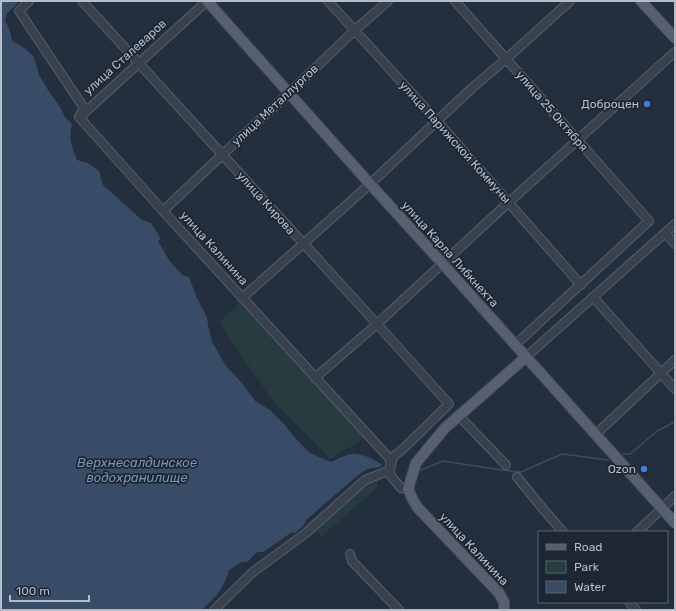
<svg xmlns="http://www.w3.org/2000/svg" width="676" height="611" viewBox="0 0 676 611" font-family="Rubik,sans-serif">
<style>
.green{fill:#263c3f}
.water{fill:#394c67}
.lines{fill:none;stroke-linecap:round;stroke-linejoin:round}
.stream{stroke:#394c67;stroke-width:1.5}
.minor-casing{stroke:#565f6c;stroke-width:10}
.major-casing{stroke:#414a57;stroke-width:12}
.minor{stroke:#38414e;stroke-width:8}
.major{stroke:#56606e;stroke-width:10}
.shop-dot{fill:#3f7fe0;stroke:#1d2633;stroke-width:1.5}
.labels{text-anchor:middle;stroke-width:3.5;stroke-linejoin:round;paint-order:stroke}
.street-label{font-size:12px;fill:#b4bcc9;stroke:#1d2633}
.poi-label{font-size:12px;fill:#b4bcc9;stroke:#1d2633;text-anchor:end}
.water-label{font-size:13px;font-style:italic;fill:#7c92b1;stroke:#1d2633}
</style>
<rect width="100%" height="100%" fill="#242f3e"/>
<!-- green -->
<g class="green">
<polygon points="240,303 365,438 330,459 274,403 219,322"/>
<polygon points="377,480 378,487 322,536 308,523 348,488"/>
</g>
<!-- water -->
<path class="water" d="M1,1h17l-2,4 -9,8 -2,7 5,11 2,10 11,6 11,10 5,18 9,15 12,17 5,10 7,7c-4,14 0,23 5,36l11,3 11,8 4,14 39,35 9,3 10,16 -3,2 11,19 13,15 7,2 7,19 11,21 1,8 4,17 14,24 15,16 15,20 14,8 14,14 12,15 14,14 21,9c7,-3 13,-7 21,-8 8,-1 24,5 30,11l-3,2 -12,2 -9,6 -52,45 -2,5 -9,8 -3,-1 -29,20h-6l-10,10h-5l-13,8c-6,20 -13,26 -27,40h-201z"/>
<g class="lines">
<!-- stream -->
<g class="stream">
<polyline points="623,454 630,454 657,431 675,422"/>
<polyline points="421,470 443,461 502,470 521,472 562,454 608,460"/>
</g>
<defs>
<g id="minor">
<polyline points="29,1 19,11 84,108 79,117 163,211 390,459 390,475 401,488 408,489"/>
<polyline points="82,1 377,324 449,404 404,448 393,457 390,470 365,480 306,533 253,572 214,610"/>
<polyline points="328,1 437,121 581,285"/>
<polyline points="455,1 649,221 515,345"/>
<polyline points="82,115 207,1"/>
<polyline points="163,211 222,155 289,93 354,31 388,1"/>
<polyline points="665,233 675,244"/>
<polyline points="593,297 675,389"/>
<polyline points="242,298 303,244 370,184 471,89 506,59 570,1"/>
<polyline points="526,357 675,224"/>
<polyline points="315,378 377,324 509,202 675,52"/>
<polyline points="458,415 506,465"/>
<polyline points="596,434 675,360"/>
<polyline points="517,477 543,509 563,532"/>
<polyline points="637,532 675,496"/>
<polyline points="350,554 352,561 399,610"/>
<polyline points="629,602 636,610"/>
</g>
<g id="major">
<polyline points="207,1 370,184 442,263 675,523"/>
<polyline points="641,1 675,38"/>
<polyline points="504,610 504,602 499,593 418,508 413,500 408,489 416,463 445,428 526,357"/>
</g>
</defs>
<!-- minor casing -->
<use href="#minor" class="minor-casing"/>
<!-- major casing -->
<use href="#major" class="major-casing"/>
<!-- minor -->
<use href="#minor" class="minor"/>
<!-- major -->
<use href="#major" class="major"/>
</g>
<!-- markers -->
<g class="shop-dot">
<circle cx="647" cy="104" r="4"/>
<circle cx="644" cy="469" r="4"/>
</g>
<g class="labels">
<!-- street labels -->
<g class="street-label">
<text transform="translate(125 57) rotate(-42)" y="4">улица Сталеваров</text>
<text transform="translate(275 105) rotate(-43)" y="4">улица Металлургов</text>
<text transform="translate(552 111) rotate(49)" y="4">улица 25 Октября</text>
<text transform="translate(455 142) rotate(48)" y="4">улица Парижской Коммуны</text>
<text transform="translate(266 203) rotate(48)" y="4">улица Кирова</text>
<text transform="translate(214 248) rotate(48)" y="4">улица Калинина</text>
<text transform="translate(450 254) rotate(48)" y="4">улица Карла Либкнехта</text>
<text transform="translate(474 549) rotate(47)" y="4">улица Калинина</text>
</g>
<!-- poi labels -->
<g class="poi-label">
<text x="639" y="108">Доброцен</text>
<text x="636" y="473">Ozon</text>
</g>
<!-- water labels -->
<g class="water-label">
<text x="137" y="467">Верхнесалдинское<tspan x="137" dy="15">водохранилище</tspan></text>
</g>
</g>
<!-- border -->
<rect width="676" height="611" fill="none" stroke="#b4bcc9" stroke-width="4"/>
<!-- legend -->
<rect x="538" y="531" width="130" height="72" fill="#1d2633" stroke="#59626f"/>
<rect x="546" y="544" width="20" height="6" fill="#56606e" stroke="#59626f"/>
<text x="574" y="551" font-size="12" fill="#b4bcc9">Road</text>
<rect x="546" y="561" width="20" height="12" fill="#263c3f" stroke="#59626f"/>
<text x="574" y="571" font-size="12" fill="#b4bcc9">Park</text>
<rect x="546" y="581" width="20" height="12" fill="#394c67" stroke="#59626f"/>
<text x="574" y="591" font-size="12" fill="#b4bcc9">Water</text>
<!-- scale -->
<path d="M10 595v6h79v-6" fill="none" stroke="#b4bcc9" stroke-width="2"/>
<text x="16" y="595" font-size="12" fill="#b4bcc9" stroke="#1d2633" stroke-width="3" paint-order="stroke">100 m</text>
</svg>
